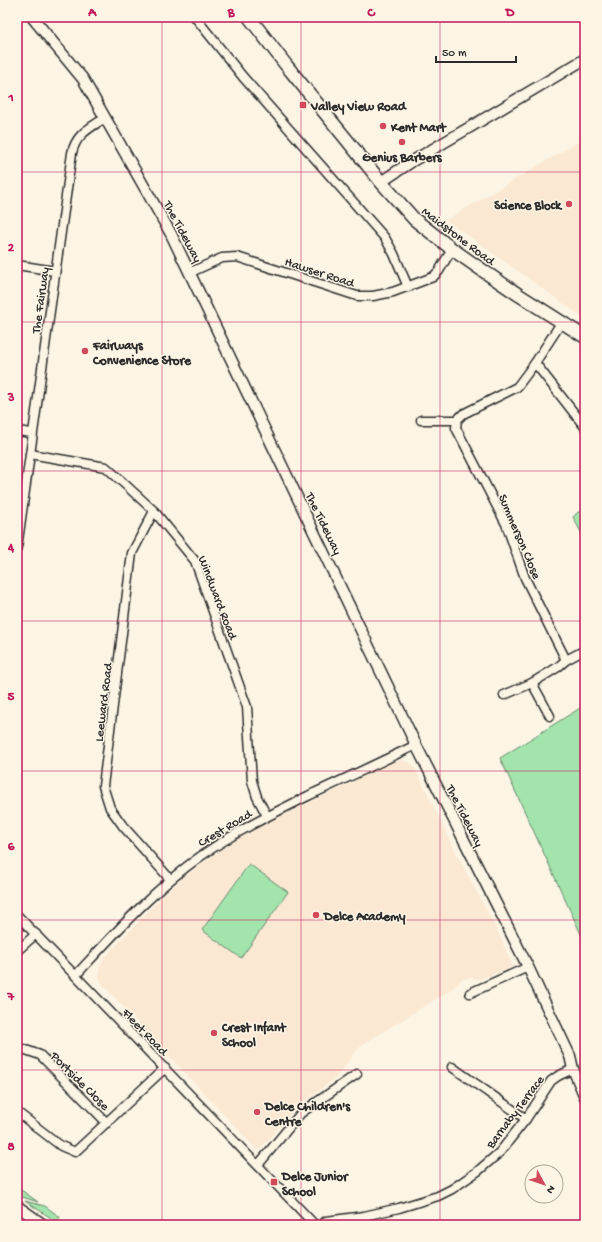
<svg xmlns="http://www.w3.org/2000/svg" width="602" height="1242" viewBox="0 0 602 1242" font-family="'Gochi Hand',sans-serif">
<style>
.built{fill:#fae8d2}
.green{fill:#a3e4ad;stroke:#67886c}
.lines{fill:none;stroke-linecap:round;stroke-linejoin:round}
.minor-casing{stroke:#2b2b2b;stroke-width:11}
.tertiary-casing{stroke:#2b2b2b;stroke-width:13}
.secondary-casing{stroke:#2b2b2b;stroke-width:15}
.minor{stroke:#fcf5e5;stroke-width:8}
.tertiary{stroke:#fcf5e5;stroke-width:10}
.secondary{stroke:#fcf5e5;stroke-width:12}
.grid{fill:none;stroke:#c2185b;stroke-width:1;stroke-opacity:0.55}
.poi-dot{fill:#d1495b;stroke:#fcf5e5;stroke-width:1.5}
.labels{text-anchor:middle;stroke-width:3;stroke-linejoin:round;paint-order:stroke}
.poi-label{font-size:13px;font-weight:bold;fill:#2b2b2b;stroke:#fcf5e5;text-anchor:start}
.street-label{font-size:13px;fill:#2b2b2b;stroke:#fcf5e5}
.neatline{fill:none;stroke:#c2185b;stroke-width:1.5}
.grid-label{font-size:13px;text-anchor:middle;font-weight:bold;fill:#c2185b}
</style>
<rect width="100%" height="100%" fill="#fcf5e5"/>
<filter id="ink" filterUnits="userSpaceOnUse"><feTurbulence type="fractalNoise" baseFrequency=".025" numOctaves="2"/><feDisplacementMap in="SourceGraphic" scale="8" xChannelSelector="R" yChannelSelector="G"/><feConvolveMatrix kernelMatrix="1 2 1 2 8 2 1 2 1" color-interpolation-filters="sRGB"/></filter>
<g filter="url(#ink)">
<!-- built -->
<g class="built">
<polygon points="585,138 585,319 446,220"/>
<polygon points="401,760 409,762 415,768 455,851 499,934 513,967 480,979 470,978 462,979 452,989 365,1043 357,1050 336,1078 297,1107 258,1151 103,985 99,978 99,969 104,958 156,903 183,878 211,857 241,837 267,823 396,761"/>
</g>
<!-- green -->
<g class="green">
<polygon points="585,511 585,540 573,517 578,512"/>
<polygon points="585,705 585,943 500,758"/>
<polygon points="249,864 288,892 241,958 202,930"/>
<polygon points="17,1187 38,1202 19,1196 17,1194"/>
<polygon points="25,1201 45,1206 60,1217 57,1222"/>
</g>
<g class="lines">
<defs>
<g id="minor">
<polyline points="195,17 243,77 385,238 394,254 408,287"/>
<polyline points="582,17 585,22"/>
<polyline points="17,265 55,271"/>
<polyline points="191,272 222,258 237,257 357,296 373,296 393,292 433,277 439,271 452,249"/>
<polyline points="561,323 535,363 585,427"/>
<polyline points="535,363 517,387 463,414 457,420 456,428 506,524 525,578 566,660"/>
<polyline points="421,420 457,420"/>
<polyline points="17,431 32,433"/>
<polyline points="30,454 106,467 154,511 195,561 247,707 252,781 257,797 267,816"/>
<polyline points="154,511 132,553 103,786 110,808 123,826 170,879"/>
<path d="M17,548l55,-395c4,-19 18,-25 33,-35"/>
<polyline points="532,683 550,716"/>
<polyline points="504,695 532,683 558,667 566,660 585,650"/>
<polyline points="17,915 315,1225"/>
<polyline points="17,951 36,934"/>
<path d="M76,975c39,-42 77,-85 125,-119 35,-25 73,-43 111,-62 35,-16 70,-33 104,-49"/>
<polyline points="470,993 528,967"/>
<polyline points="17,1054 23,1049 40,1055 107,1123"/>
<polyline points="452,1067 526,1119"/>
<polyline points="17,1112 61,1146 75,1152 165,1068"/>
<polyline points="258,1165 301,1113 357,1074"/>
<polyline points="321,1225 326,1221 364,1216 399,1208 438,1196 452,1189 478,1171 500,1152 526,1119 551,1081 558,1076 573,1069"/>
</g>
<g id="tertiary">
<polyline points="32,17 83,79 171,234 416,745 528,967 570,1056 573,1069 585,1097"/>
<polyline points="381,182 411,162 585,59"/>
<polyline points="17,1206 44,1225"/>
</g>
<polyline id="secondary" points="249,17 286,65 381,182 414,219 452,249 485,272 519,295 585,337"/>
</defs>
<!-- minor casing -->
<use href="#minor" class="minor-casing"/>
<!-- tertiary casing -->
<use href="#tertiary" class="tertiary-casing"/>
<!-- secondary casing -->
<use href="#secondary" class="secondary-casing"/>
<!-- minor -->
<use href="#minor" class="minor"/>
<!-- tertiary -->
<use href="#tertiary" class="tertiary"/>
<!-- secondary -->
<use href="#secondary" class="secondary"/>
</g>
</g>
<!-- grid -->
<path class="grid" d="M162,17v1208M301,17v1208M440,17v1208M17,172h568M17,322h568M17,471h568M17,621h568M17,771h568M17,920h568M17,1070h568"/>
<!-- markers -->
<g class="poi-dot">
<rect x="299" y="101" width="8" height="8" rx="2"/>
<circle cx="383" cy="126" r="4"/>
<circle cx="402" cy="142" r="4"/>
<circle cx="569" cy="204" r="4"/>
<circle cx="85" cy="351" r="4"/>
<circle cx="316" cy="915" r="4"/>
<circle cx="214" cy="1033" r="4"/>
<circle cx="257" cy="1112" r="4"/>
<rect x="270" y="1178" width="8" height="8" rx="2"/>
</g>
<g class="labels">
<!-- poi labels -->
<g class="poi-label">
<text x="311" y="110">Valley View Road</text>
<text x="391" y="131">Kent Mart</text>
<text x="402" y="161" text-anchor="middle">Genius Barbers</text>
<text x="561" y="209" text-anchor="end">Science Block</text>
<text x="93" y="349">Fairways<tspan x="93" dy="15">Convenience Store</tspan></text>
<text x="324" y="920">Delce Academy</text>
<text x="222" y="1031">Crest Infant<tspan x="222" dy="15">School</tspan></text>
<text x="265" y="1110">Delce Children's<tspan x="265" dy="15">Centre</tspan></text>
<text x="282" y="1180">Delce Junior<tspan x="282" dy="15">School</tspan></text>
</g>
<!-- street labels -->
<g class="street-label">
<text transform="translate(184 231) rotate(62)" y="5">The Tideway</text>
<text transform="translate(459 235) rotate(37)" y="5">Maidstone Road</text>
<text transform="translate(320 271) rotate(18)" y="5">Hawser Road</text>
<text transform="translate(39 300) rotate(-82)" y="5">The Fairway</text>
<text transform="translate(325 523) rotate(64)" y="5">The Tideway</text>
<text transform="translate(521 536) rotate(67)" y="5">Summerson Close</text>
<text transform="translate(219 597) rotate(69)" y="5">Windward Road</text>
<text transform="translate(102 702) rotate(-83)" y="5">Leeward Road</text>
<text transform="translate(466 815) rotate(63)" y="5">The Tideway</text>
<text transform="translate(224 827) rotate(-31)" y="5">Crest Road</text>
<text transform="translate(146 1031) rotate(46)" y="5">Fleet Road</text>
<text transform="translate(81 1080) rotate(45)" y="5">Portside Close</text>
<text transform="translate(514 1111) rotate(-53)" y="5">Barnaby Terrace</text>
</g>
</g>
<!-- margin -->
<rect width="602" height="1242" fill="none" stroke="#fcf5e5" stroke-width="44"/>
<!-- north arrow -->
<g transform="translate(544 1184) rotate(130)"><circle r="19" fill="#fcf5e5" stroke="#a8a49b"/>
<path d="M0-3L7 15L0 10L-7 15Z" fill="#d1495b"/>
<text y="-6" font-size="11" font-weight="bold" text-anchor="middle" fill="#2b2b2b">N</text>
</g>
<!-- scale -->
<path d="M436 56v6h80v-6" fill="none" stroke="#2b2b2b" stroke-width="2"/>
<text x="442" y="56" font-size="12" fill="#2b2b2b" stroke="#fcf5e5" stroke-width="3" paint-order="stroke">50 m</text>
<rect x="22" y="22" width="558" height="1198" class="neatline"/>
<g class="grid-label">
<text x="92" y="16">A</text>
<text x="231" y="16">B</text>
<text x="371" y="16">C</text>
<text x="510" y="16">D</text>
<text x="11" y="101">1</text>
<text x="11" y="251">2</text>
<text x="11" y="401">3</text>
<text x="11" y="551">4</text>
<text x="11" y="700">5</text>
<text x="11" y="850">6</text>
<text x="11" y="1000">7</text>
<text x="11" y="1150">8</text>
</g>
</svg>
